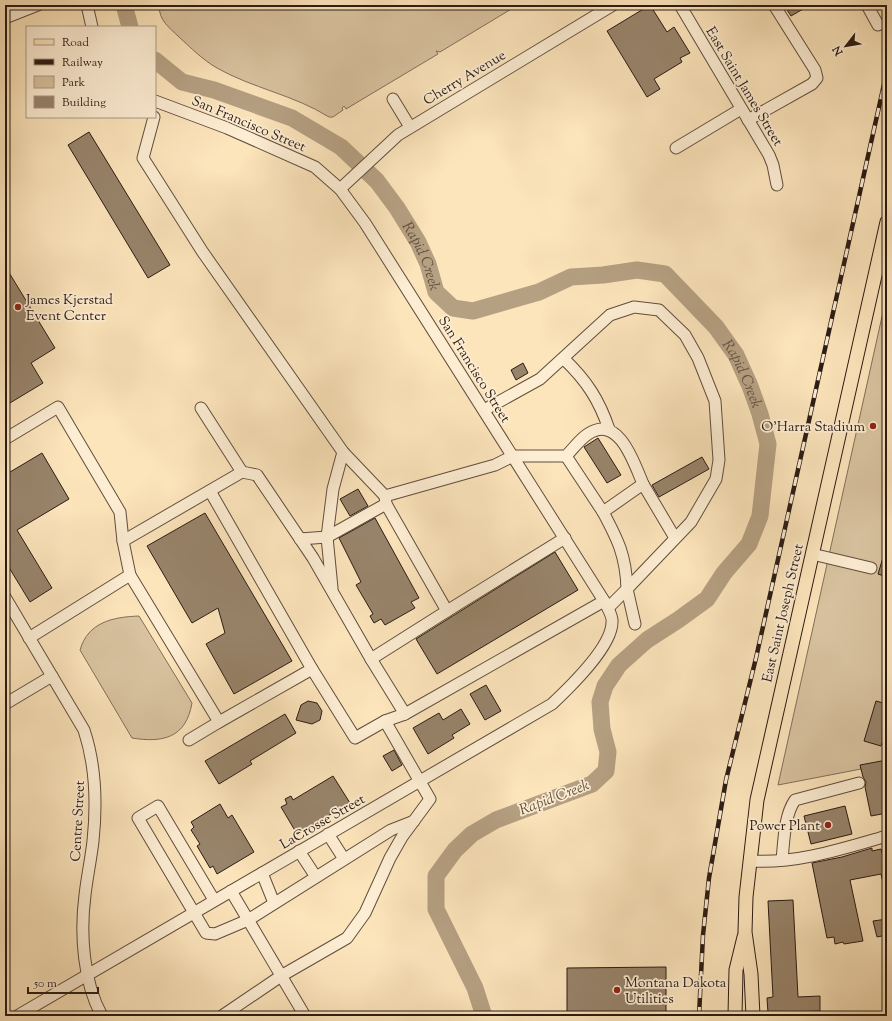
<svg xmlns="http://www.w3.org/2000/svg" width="892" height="1021" viewBox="0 0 892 1021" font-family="'Sorts Mill Goudy',serif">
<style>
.green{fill:#d8c29f;stroke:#826f5a}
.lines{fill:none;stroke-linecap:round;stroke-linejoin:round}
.river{stroke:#b5a082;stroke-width:17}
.building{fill:#98846b;stroke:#2b1c14}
.minor-casing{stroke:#5f4e3e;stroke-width:13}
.major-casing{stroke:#2b1c14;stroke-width:15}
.minor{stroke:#fdedd3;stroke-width:11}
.major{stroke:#fce4bb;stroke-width:13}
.rail-casing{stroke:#2b1c14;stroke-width:4.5}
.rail{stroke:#fdedd3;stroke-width:3;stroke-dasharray:9;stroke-linecap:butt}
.poi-dot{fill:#8f2418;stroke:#fdedd3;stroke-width:1.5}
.labels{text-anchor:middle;stroke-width:3.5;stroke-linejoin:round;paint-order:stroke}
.street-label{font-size:14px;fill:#2b1c14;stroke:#fdedd3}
.poi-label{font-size:14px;fill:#2b1c14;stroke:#fdedd3;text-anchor:start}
.water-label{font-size:15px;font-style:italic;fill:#625140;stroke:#fdedd3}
</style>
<rect width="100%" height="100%" fill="#fce4bb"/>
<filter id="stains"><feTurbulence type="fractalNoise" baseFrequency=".005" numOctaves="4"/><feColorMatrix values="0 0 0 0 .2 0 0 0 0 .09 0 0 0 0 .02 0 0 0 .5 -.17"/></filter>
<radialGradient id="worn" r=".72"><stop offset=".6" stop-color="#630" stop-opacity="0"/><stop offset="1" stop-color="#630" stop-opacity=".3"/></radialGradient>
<!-- green -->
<g class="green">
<path d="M159,5h359l-78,47 -4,-1 2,3 -92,55 -2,-3 -2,2 1,2 -10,7h-4c-35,-22 -77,-29 -112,-49 -14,-8 -26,-20 -38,-31 -10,-10 -20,-16 -20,-32z"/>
<polygon points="887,294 887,764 778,785"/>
<path d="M139,616l53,87c-6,35 -29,40 -60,35l-52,-88c8,-28 33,-33 59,-34z"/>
</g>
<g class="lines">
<!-- river -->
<g class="river">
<polyline points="124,5 130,27"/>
<path id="s1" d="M155,60l27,22 32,8 78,28 49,29 36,34 20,27 21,34 10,22 8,28 17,16 20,3 66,-19 32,-15 32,-2 34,-5 28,4 51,53 20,28 14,31 10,28 8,30 -8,72 -11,28 -25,29 -17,26 -29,21 -31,20 -28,25 -14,21 -5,16 2,27 6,23 -2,19 -14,13 -96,36 -24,14 -17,16 -19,26v33l39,79 9,28"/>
</g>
</g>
<!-- building -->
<g class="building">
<polygon points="650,5 667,32 674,27 690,53 680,58 682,62 654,79 660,89 647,97 607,31"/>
<polygon points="784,5 810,5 791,16"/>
<polygon points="89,132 170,265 148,278 68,145"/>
<polygon points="5,266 55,348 31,363 43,383 5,406"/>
<polygon points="523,363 528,373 516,380 511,370"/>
<polygon points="598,438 621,475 607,483 584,447"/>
<polygon points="42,453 69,499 17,530 52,588 30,602 5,561 5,502 8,500 5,495 5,475"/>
<polygon points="702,457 709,469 659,497 652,485"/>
<polygon points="358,489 368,506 350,516 340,499"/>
<polygon points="205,513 292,661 234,694 206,644 225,633 218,608 192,623 147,546"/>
<polygon points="375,518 419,598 411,602 415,608 385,625 381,619 374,623 370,616 373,614 356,585 361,582 339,538"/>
<polygon points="885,551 887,552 887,577 878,574"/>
<polygon points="555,552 578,590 437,674 416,639"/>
<polygon points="486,685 501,711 485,720 470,694"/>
<polygon points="308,701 317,703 322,711 320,720 312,724 296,720 301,705"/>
<polygon points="876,701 887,704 887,728 881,746 864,741"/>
<polygon points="461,709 470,724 452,735 454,738 428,754 413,728 439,713 443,720"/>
<polygon points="285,714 296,733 250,761 252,764 219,784 205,761"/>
<polygon points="394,750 402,765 392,771 383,756"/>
<polygon points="887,760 887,813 871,816 865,787 866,782 863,777 860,765"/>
<polygon points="333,776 350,803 297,834 281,807 287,804 285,799 291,796 293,800"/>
<polygon points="220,804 228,818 232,815 254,852 217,874 213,866 210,868 197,846 200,844 191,830 194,827 191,822"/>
<polygon points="845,806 852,834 811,844 804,816"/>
<polygon points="872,848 872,851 881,849 882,853 887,852 887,887 884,887 881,874 850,880 863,941 844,944 843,942 835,944 834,937 827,938 812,863 842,857"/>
<polygon points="793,900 798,997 820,996 820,1011 768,1013 767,998 773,997 768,901"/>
<polygon points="887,919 887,935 877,937 873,921"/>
<polygon points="666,967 666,1013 620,1013 620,1016 567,1016 567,968"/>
</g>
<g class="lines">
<defs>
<g id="minor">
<polyline points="87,5 92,27"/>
<polyline points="680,5 769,155 773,165 777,185"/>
<polyline points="867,5 878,25"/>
<polyline points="5,18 38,5"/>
<polyline points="393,99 410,127"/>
<path d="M154,117l-11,41 59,93 141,201 42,44 110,-31 18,-9h53c7,-7 14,-17 22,-22 31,-20 46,29 55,50l-40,28c15,28 23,44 24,77l-19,19"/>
<polyline points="748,120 812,84 817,78 815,70 774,5"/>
<polyline points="676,148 741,109"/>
<polyline points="340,189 398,135 613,5"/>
<path d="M564,359c23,22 35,41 45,70"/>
<polyline points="201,408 242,472"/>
<polyline points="484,410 540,379 610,315 634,307 659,310 685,335 698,358 715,401 719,460 716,479 691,522 627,589 635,624"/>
<polyline points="5,439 58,407 120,512 123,541 130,575 29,638"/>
<polyline points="566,456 603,512"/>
<polyline points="643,484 675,538"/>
<polyline points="210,491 312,669"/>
<polyline points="300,539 327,537 386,504"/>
<polyline points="123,541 242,472 257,475 313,558 371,659 405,714"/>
<polyline points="812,554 871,568"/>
<polyline points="130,575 219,722 312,669 355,738 385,721 405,714 604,601"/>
<polyline points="332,588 327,537 333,489 343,452"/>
<path d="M5,597l79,133c12,36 13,73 9,111 -2,18 -6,36 -8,54 -5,38 -2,87 17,121"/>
<polyline points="447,611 565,538"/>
<polyline points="371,659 447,611 386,504 385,496"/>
<polyline points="5,704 52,676"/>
<polyline points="189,740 219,722"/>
<polyline points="328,834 344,859"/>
<polyline points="299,851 316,877"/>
<path d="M782,860c2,-19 2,-44 13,-60l64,-17"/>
<path d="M750,861c47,3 92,-12 137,-25"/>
<polyline points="262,873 274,903"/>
<polyline points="231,891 305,1016"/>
<polyline points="214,900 158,806 138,818 206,933 215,934 248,920 391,830 414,821"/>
<path d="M17,1016l535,-312c17,-16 60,-57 60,-82 1,-5 -4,-13 -6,-18l-241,-381 -25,-34 -25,-22 -88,-39 -72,-27"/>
<polyline points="222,1016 281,976 347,938 365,913 390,858 402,837 430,799 385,721"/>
</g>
<g id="major">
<polyline points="735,1016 736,970 744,937"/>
<polyline points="753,1016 751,974 745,932 746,897 757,800 887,222"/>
</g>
</defs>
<!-- minor casing -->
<use href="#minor" class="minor-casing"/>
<!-- major casing -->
<use href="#major" class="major-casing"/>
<!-- minor -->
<use href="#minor" class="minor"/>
<!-- major -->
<use href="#major" class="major"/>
<defs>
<polyline id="rail" points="699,1016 703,935 709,878 726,780 756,658 887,71"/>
</defs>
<!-- rail casing -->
<use href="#rail" class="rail-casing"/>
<!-- rail -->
<use href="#rail" class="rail"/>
</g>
<!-- markers -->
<g class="poi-dot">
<circle cx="18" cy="307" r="4"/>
<circle cx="873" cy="426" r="4"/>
<circle cx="828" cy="825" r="4"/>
<circle cx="617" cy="990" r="4"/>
</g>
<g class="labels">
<!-- street labels -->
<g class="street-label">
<text transform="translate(464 77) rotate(-31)" y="5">Cherry Avenue</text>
<text transform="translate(745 86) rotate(59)" y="5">East Saint James Street</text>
<text transform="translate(249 123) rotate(23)" y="5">San Francisco Street</text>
<text transform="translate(475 369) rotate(58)" y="5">San Francisco Street</text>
<text transform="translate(782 613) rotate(-77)" y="5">East Saint Joseph Street</text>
<text transform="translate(77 821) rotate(-87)" y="5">Centre Street</text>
<text transform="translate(322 821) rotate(-30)" y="5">LaCrosse Street</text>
</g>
<!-- poi labels -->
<g class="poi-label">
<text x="26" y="304">James Kjerstad<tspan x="26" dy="16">Event Center</tspan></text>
<text x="865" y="431" text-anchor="end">O'Harra Stadium</text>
<text x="820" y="830" text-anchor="end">Power Plant</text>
<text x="625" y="987">Montana Dakota<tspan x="625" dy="16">Utilities</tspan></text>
</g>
<!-- water labels -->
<g class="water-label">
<text dy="5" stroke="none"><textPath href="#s1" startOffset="345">Rapid Creek</textPath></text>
<text dy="5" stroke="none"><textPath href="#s1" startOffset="754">Rapid Creek</textPath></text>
<text transform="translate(554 797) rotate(-21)" y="5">Rapid Creek</text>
</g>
</g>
<!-- margin -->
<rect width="892" height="1021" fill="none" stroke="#fce4bb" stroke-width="20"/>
<rect x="6" y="6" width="880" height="1009" fill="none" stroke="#2b1c14" stroke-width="2"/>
<rect x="10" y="10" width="872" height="1001" fill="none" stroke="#2b1c14"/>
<!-- legend -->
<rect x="26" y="26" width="130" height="92" fill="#fdedd3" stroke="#a99987"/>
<rect x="34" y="39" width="20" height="6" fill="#fce4bb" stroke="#a99987"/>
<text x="62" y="46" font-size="12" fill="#2b1c14">Road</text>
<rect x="34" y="59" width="20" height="6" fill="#2b1c14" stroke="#a99987"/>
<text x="62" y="66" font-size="12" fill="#2b1c14">Railway</text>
<rect x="34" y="76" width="20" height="12" fill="#d8c29f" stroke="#a99987"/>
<text x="62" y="86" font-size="12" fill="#2b1c14">Park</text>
<rect x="34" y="96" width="20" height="12" fill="#98846b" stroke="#a99987"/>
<text x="62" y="106" font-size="12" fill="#2b1c14">Building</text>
<!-- north arrow -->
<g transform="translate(846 46) rotate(239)" stroke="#fdedd3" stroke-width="3" paint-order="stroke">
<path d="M0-3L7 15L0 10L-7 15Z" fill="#2b1c14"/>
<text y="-6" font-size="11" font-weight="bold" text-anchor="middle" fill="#2b1c14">N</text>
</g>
<!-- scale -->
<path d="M28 987v6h70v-6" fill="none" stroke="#2b1c14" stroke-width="2"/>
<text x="34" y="987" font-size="12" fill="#2b1c14" stroke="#fdedd3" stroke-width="3" paint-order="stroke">50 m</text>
<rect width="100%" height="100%" filter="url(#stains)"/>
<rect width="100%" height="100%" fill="url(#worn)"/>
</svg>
